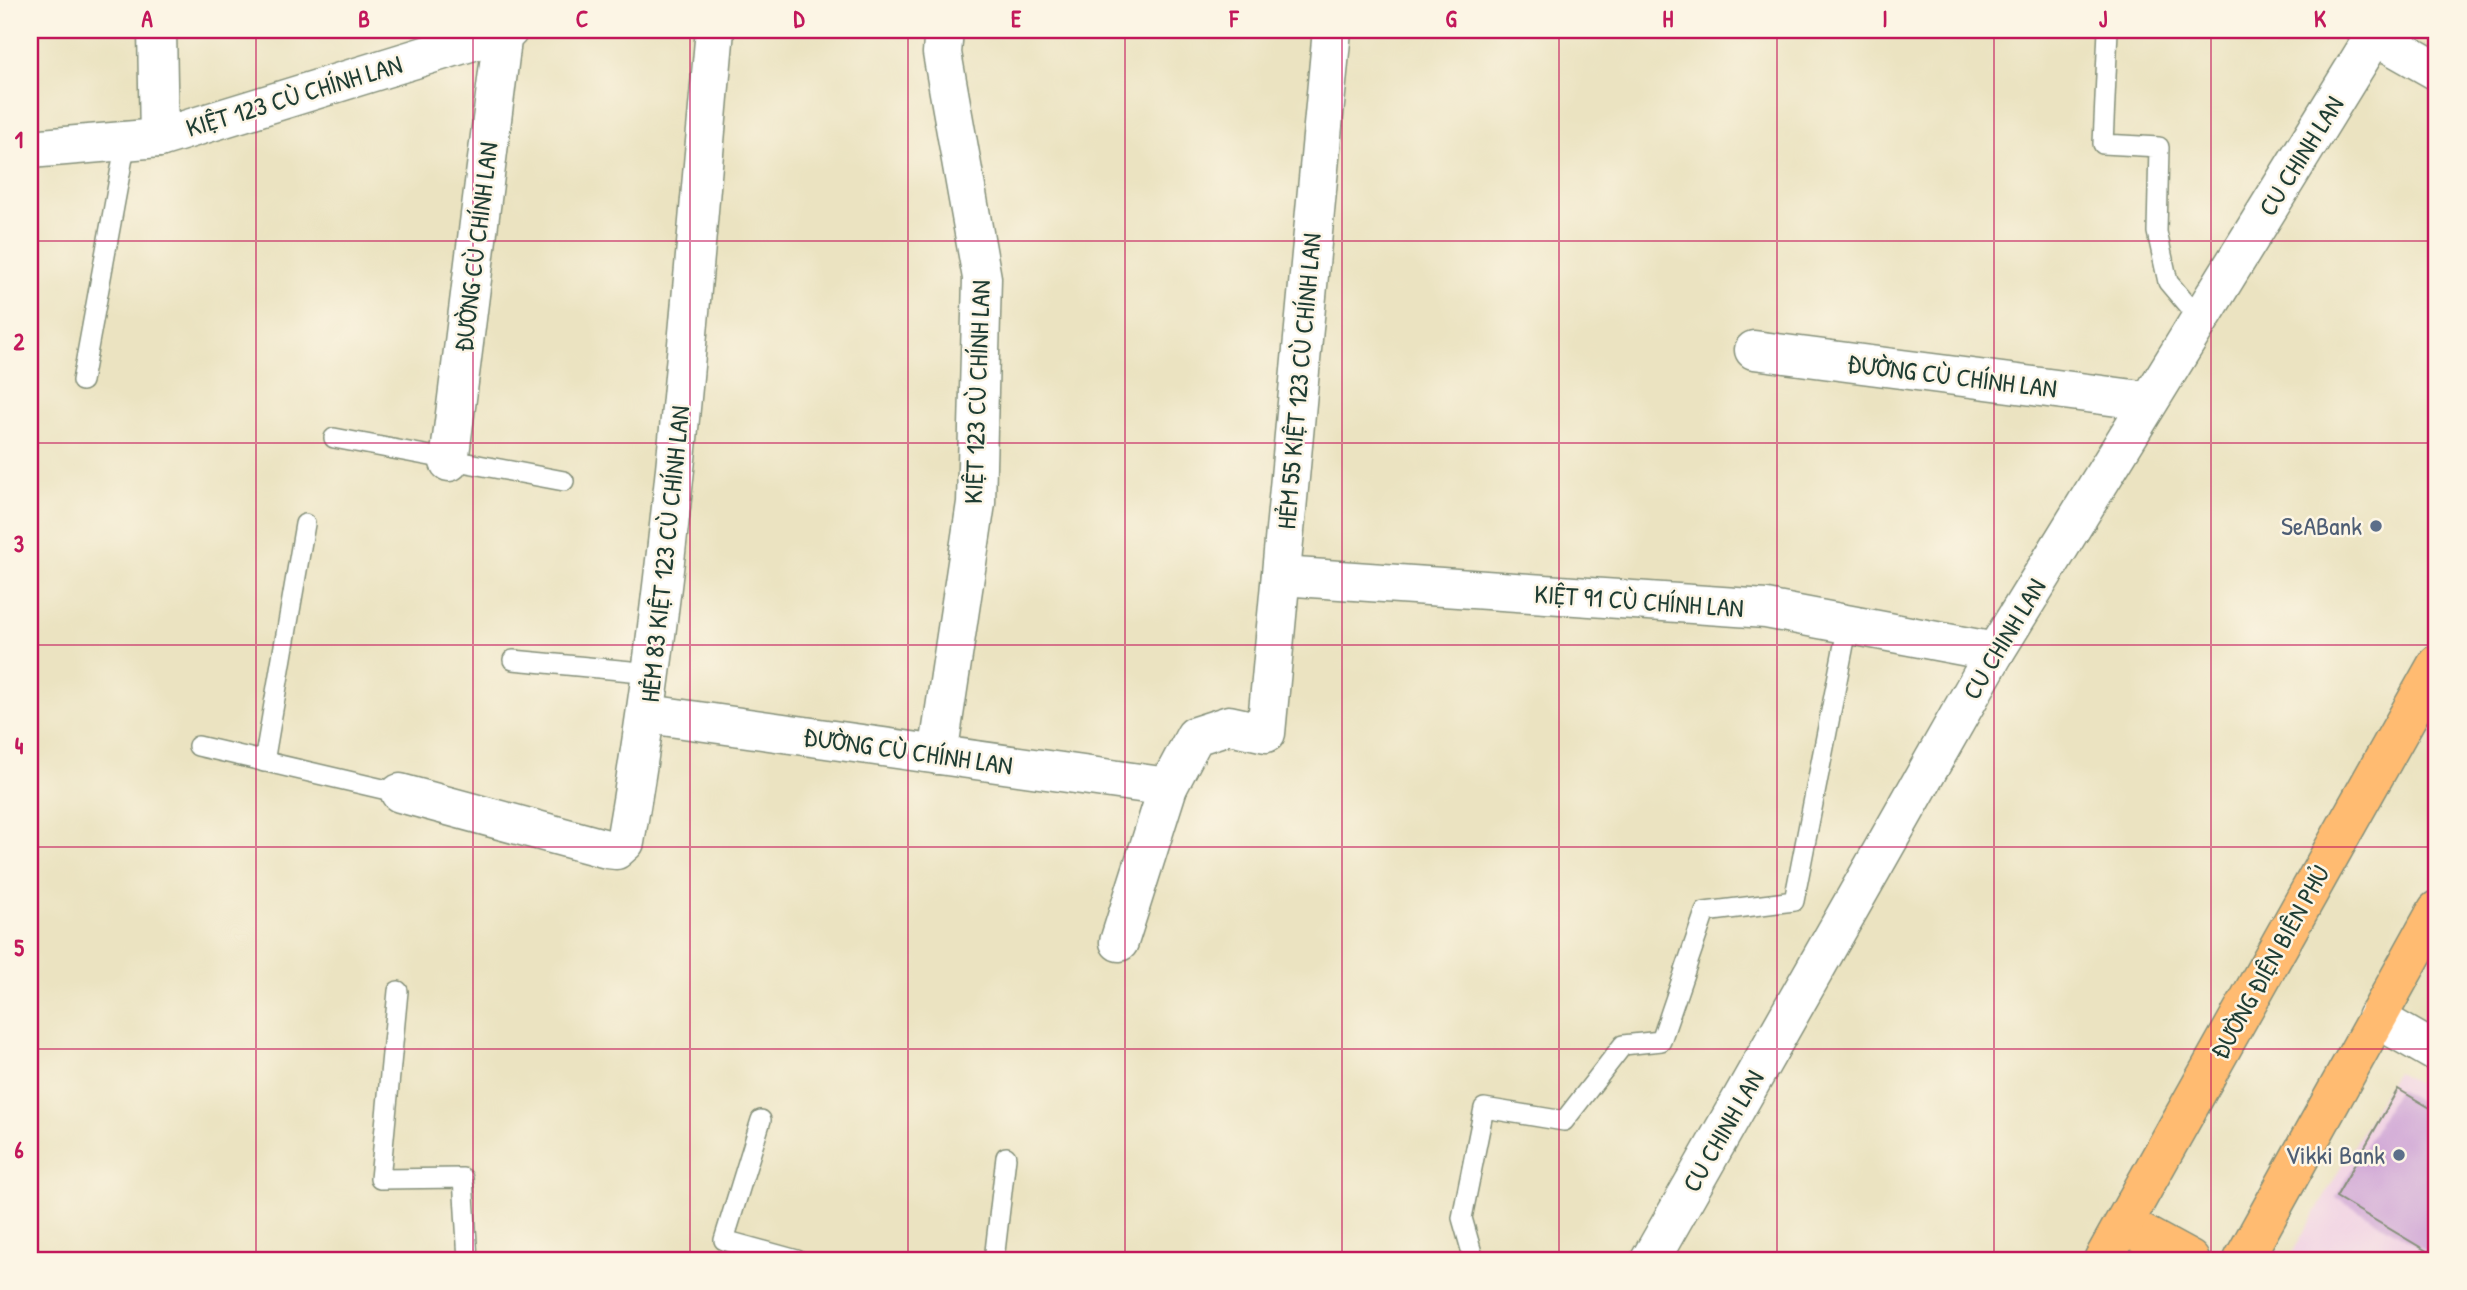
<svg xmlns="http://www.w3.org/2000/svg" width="2467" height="1290" viewBox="0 0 2467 1290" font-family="'Patrick Hand',sans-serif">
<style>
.built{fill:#f0d0e4}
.building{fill:#d1a9d7}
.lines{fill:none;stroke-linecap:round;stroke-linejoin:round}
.service-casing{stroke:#85907a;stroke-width:22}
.minor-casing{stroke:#85907a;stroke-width:41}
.primary-casing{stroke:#85907a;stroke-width:41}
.service{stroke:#fff;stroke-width:19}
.minor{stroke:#fff;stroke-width:38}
.primary{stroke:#ffbb71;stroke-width:38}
.grid{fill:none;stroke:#c2185b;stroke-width:2;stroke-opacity:0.55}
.service-dot{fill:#5c6f8a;stroke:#fcf5e5;stroke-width:2.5}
.labels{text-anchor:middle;stroke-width:5;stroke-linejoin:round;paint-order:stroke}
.street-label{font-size:26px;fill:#1f3d34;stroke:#fcf5e5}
.service-label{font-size:26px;fill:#4e5e75;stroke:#fcf5e5;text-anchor:end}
.neatline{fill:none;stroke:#c2185b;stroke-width:2.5}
.grid-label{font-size:23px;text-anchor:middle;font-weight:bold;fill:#c2185b}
</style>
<rect width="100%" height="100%" fill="#fcf5e5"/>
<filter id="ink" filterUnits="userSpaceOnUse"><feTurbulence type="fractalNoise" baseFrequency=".0143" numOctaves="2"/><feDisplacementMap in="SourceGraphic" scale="14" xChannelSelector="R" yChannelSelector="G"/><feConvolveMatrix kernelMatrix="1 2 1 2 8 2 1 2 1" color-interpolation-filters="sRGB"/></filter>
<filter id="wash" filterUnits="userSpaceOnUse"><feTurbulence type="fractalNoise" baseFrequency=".00686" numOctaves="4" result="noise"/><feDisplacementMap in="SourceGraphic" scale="28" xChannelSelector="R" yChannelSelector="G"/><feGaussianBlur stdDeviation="1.57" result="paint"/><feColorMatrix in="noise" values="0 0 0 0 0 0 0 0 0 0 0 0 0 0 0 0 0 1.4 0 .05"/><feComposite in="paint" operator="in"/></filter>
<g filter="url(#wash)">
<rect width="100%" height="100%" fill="#ebe3c1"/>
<!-- built -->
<polygon class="built" points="2396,1071 2437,1096 2437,1260 2288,1260"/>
<g id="blocks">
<!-- building -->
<polygon class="building" points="2398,1089 2437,1112 2437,1257 2336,1197"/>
</g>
</g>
<g filter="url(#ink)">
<use href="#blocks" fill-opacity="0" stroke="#85907a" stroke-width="2"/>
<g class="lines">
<defs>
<g id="service">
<polyline points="2108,30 2103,144 2159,147 2157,232 2168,282 2200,320"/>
<polyline points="82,381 126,141"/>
<polyline points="334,438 564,481"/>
<polyline points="513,660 652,673"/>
<polyline points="198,746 400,793"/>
<polyline points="264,762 305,524"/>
<polyline points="398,991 380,1179 463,1178 468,1260"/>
<polyline points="761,1120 724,1240 797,1260"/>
<polyline points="994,1260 1006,1157"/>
<polyline points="1474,1260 1462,1218 1484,1108 1564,1121 1623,1045 1661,1041 1705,912 1794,901 1848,624"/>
</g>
<g id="minor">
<polyline points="157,30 159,138"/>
<polyline points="2375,36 2437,71"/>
<polyline points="30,149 159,138 509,30"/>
<polyline points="1754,350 2149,401"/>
<polyline points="449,462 503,32"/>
<polyline points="1281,576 1766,609 1995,652"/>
<polyline points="648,714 1168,787"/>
<polyline points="938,755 976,503 982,278 942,53 944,30"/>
<path d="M400,793l207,56 9,1 9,-8c47,-268 65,-541 90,-812"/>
<polyline points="1119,942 1168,787 1195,736 1229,725 1266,733 1332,30"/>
<polyline points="2376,1018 2437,1053"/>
<polyline points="1650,1260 1995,652 2378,30"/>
</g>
<g id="primary">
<polyline points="2124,1224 2190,1260"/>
<polyline points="2103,1260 2437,664"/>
<polyline points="2243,1260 2437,910"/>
</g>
</defs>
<!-- service casing -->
<use href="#service" class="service-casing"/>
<!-- minor casing -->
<use href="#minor" class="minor-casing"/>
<!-- primary casing -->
<use href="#primary" class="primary-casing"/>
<!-- service -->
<use href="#service" class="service"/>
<!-- minor -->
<use href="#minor" class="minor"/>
<!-- primary -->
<use href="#primary" class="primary"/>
</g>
</g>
<!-- grid -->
<path class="grid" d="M256,30v1230M473,30v1230M690,30v1230M908,30v1230M1125,30v1230M1342,30v1230M1559,30v1230M1777,30v1230M1994,30v1230M2211,30v1230M30,241h2407M30,443h2407M30,645h2407M30,847h2407M30,1049h2407"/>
<!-- markers -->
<g class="service-dot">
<circle cx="2376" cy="526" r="7"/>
<circle cx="2399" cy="1155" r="7"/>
</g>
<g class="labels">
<!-- street labels -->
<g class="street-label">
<text transform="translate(294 96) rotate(-17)" y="9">KIỆT 123 CÙ CHÍNH LAN</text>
<text transform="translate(2301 156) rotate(-58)" y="9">CU CHINH LAN</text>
<text transform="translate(476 247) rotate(-83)" y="9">ĐƯỜNG CÙ CHÍNH LAN</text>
<text transform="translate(1952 376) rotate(7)" y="9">ĐƯỜNG CÙ CHÍNH LAN</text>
<text transform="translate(1299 381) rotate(-85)" y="9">HẺM 55 KIỆT 123 CÙ CHÍNH LAN</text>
<text transform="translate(977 392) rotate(-88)" y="9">KIỆT 123 CÙ CHÍNH LAN</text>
<text transform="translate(665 554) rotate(-84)" y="9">HẺM 83 KIỆT 123 CÙ CHÍNH LAN</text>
<text transform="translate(1639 601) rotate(4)" y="9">KIỆT 91 CÙ CHÍNH LAN</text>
<text transform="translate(2004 639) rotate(-59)" y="9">CU CHINH LAN</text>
<text transform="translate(908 751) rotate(8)" y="9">ĐƯỜNG CÙ CHÍNH LAN</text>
<text transform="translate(2270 962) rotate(-61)" y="9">ĐƯỜNG ĐIỆN BIÊN PHỦ</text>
<text transform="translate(1723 1131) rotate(-60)" y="9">CU CHINH LAN</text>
</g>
<!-- service labels -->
<g class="service-label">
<text x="2362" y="535">SeABank</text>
<text x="2385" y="1164">Vikki Bank</text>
</g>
</g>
<!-- margin -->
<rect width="2467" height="1290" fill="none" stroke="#fcf5e5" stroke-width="77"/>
<rect x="38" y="38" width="2390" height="1214" class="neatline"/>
<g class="grid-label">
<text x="147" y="27">A</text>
<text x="364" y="27">B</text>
<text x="582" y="27">C</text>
<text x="799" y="27">D</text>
<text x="1016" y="27">E</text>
<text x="1234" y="27">F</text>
<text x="1451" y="27">G</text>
<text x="1668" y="27">H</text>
<text x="1885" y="27">I</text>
<text x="2103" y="27">J</text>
<text x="2320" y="27">K</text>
<text x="19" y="148">1</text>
<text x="19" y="350">2</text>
<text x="19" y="552">3</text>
<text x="19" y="754">4</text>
<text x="19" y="956">5</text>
<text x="19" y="1158">6</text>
</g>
</svg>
